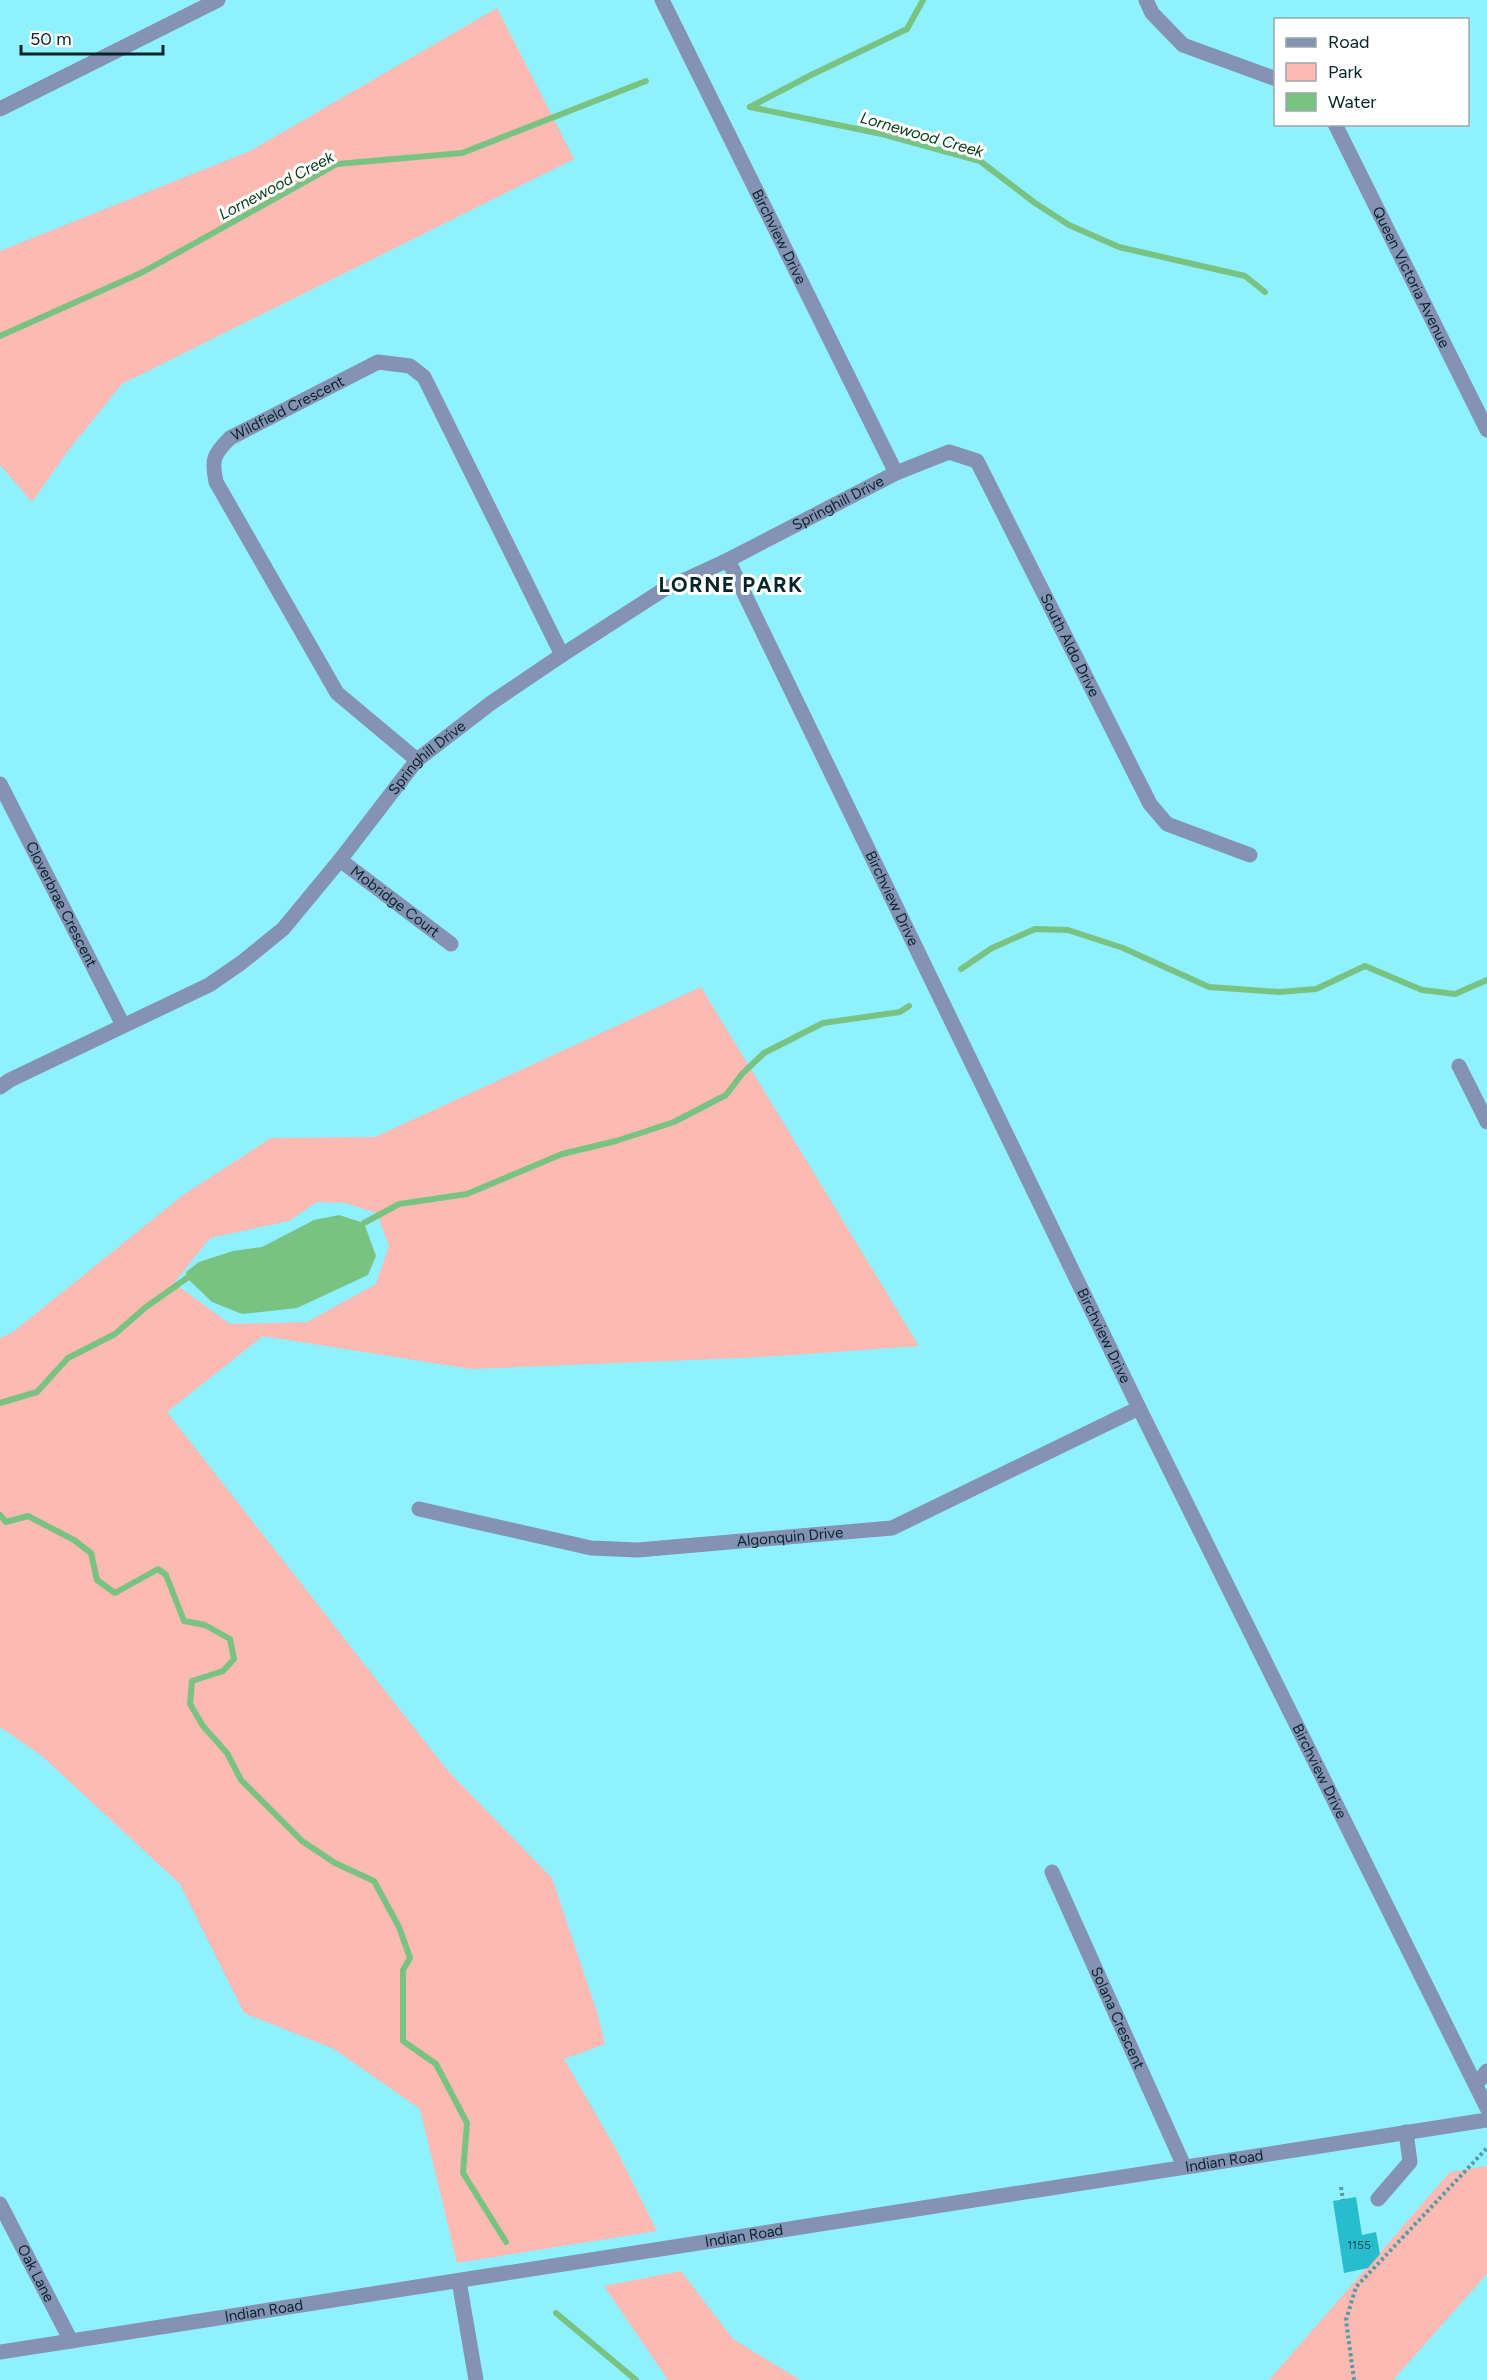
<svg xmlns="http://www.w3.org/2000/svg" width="1487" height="2380" viewBox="0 0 1487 2380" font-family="Figtree,sans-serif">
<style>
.green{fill:#fcbab2;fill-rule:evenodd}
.water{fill:#79c382}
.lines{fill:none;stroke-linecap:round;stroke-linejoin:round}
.stream{stroke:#79c382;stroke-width:6}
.building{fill:#27bdce}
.path{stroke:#559aa4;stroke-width:4;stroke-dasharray:3 3;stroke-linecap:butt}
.minor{stroke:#8492b4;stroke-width:15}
.labels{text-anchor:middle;stroke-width:6;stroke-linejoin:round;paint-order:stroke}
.number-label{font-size:12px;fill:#0e4b52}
.street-label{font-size:15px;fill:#052529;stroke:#fff}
.water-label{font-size:16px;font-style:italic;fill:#033c12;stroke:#fff}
.district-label{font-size:21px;font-weight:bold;letter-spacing:1.5px;fill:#052529;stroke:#fff}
</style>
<rect width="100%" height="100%" fill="#8ff0fe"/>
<!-- green -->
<g class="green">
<polygon points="497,8 574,159 122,384 67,452 32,502 0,465 0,251 250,151"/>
<path d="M701,987l218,359 -154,11 -294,12 -208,-33 -96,76 281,359 104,107 45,134 8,32 -41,15 52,90 41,82 -200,32 -37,-154 -86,-60 -90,-36 -64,-129 -138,-128 -42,-29v-389l13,-6 170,-137 88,-57 104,-1zM317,1202l28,1 32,10 12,33 -13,38 -69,38 -77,2 -56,-41 36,-45 79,-17z"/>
<polygon points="1487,2166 1487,2274 1393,2380 1269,2380 1450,2172"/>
<polygon points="681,2271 733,2339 800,2380 668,2380 604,2286"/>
</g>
<!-- water -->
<polygon class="water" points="339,1215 364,1223 376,1256 368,1275 297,1308 242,1314 212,1302 187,1278 186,1272 199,1262 233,1251 262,1247 314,1220"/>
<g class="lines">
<!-- stream -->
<g class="stream">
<polyline points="750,107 882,134 980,161 1035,203 1069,225 1119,247 1245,276 1265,292"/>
<polyline points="750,107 811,75 907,29 923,0"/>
<polyline points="0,336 143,272 337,164 462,153 646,81"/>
<polyline points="961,969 992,948 1035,929 1068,930 1123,948 1209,987 1279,992 1316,989 1365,966 1422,990 1455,994 1487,980"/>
<polyline points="364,1223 399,1204 467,1194 562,1154 616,1141 674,1122 726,1095 742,1074 764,1053 823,1023 900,1012 909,1006"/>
<polyline points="0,1403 37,1392 68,1358 115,1334 146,1307 187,1278"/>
<polyline points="0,1515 6,1522 28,1516 74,1540 91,1553 97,1580 115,1593 158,1569 166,1575 184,1621 205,1625 230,1639 234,1659 223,1671 192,1681 190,1704 203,1726 227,1753 241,1780 302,1841 335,1863 374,1881 399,1927 410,1958 403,1970 403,2041 436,2064 467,2123 463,2173 506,2242"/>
<polyline points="556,2313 636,2380"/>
</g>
</g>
<!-- building -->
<polygon class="building" points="1356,2197 1362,2235 1376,2232 1380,2254 1368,2268 1344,2273 1333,2201"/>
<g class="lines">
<!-- path -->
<g class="path">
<polyline points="1341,2187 1343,2200"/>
<polyline points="1354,2380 1346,2320 1356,2287 1487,2148"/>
</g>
<!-- minor -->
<g class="minor">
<path id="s1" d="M662,0l234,473"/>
<polyline points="1146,0 1152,13 1183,45 1276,79"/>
<polyline points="0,109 218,0"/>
<path id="s2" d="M1335,124l152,306"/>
<path id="s3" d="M728,560l411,848 348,700"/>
<path id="s4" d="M417,760l-80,-67 -121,-211c-5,-23 -2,-28 14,-44l148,-76 32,4 14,11 138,278"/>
<path id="s5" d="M0,784l123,241"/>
<path id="s6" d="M340,860l111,84"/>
<polyline points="1459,1066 1487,1122"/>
<path id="s7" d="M0,1087l10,-7 199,-95 32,-22 42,-34 57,-69 77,-100 74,-57 71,-48 101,-65 65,-30 168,-87 53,-21 28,9 173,343 17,20 83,31"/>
<path id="s8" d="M419,1509l172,39 47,2 254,-22 247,-120"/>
<path id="s9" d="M1052,1872l132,294"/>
<polyline points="1477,2083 1487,2071"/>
<polyline points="1378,2199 1410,2162 1406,2132"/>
<path id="s10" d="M0,2204l71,137"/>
<polyline points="459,2281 476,2380"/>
<path id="s11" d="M0,2352l1487,-232"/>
</g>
</g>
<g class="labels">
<!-- number labels -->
<g class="number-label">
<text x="1359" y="2249">1155</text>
</g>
<!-- street labels -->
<g class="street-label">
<text dy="5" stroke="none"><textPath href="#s1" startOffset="264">Birchview Drive</textPath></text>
<text dy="5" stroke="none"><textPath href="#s2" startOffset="171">Queen Victoria Avenue</textPath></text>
<text dy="5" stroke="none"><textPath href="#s4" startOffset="462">Wildfield Crescent</textPath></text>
<text dy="5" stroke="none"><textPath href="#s7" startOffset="1036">Springhill Drive</textPath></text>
<text dy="5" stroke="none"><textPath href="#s7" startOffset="1394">South Aldo Drive</textPath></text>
<text dy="5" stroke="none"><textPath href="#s7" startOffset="550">Springhill Drive</textPath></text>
<text dy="5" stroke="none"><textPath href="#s3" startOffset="376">Birchview Drive</textPath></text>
<text dy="5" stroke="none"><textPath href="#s6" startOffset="69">Mobridge Court</textPath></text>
<text dy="5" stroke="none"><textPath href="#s5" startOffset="135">Cloverbrae Crescent</textPath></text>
<text dy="5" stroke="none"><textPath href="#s3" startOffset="862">Birchview Drive</textPath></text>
<text dy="5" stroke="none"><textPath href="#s8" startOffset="376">Algonquin Drive</textPath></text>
<text dy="5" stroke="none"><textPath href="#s3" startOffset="1348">Birchview Drive</textPath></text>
<text dy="5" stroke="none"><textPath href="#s9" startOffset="160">Solana Crescent</textPath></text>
<text dy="5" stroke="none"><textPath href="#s11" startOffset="1239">Indian Road</textPath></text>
<text dy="5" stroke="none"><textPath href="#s11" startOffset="753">Indian Road</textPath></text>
<text dy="5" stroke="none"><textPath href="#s10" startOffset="78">Oak Lane</textPath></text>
<text dy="5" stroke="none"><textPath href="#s11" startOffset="267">Indian Road</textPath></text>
</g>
<!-- water labels -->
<g class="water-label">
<text transform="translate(922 134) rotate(16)" y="6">Lornewood Creek</text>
<text transform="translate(276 185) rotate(-28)" y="6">Lornewood Creek</text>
</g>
<!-- district labels -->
<g class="district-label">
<text x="731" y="592">LORNE PARK</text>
</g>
</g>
<!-- legend -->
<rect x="1274" y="18" width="195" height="108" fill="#ffffff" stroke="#9ba8a9" stroke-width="1.5"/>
<rect x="1286" y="38" width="30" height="9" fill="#8492b4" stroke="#9ba8a9" stroke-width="1.5"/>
<text x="1328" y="48" font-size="18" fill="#052529">Road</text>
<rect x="1286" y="63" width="30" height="18" fill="#fcbab2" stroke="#9ba8a9" stroke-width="1.5"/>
<text x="1328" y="78" font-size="18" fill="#052529">Park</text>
<rect x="1286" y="93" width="30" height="18" fill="#79c382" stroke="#9ba8a9" stroke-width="1.5"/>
<text x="1328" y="108" font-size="18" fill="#052529">Water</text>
<!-- scale -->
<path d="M21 45v9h142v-9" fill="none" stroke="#052529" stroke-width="3"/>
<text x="30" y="45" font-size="18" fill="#052529" stroke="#ffffff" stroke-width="4.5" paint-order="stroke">50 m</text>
</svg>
